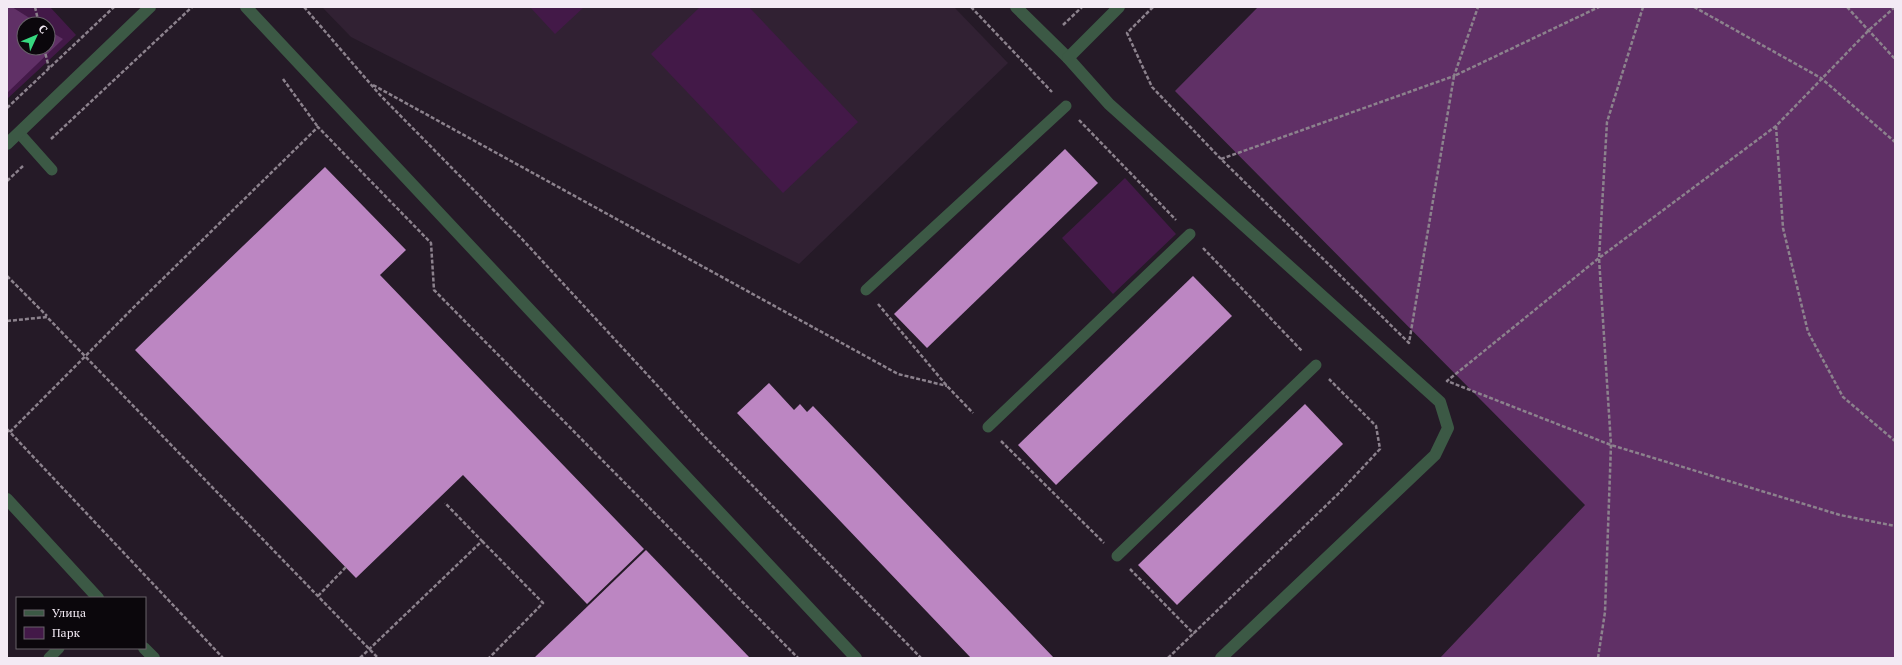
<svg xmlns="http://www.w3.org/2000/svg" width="1902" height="665" viewBox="0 0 1902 665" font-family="'PT Serif',serif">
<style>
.built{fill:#312133}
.green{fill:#431948;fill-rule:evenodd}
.forest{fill:#603066}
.building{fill:#bc86c2}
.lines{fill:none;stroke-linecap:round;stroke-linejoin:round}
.path{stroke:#8c828d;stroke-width:2.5;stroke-dasharray:4 2;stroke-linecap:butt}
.service{stroke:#3c5945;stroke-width:11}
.minor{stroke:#3c5945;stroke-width:12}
</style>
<rect width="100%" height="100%" fill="#251a27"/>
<!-- built -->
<polygon class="built" points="322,7 954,7 1008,63 799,264 351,37"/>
<!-- green -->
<g class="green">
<path d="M7,7h43l26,28 -69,64zM24,24h24v24h-24z"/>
<polygon points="530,7 584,7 555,34"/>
<polygon points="700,7 749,7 858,122 783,193 651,54"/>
<polygon points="1125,178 1176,234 1113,294 1062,238"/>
</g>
<!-- forest -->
<g class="forest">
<polygon points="7,7 12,7 39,24 24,24 24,48 48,48 48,30 63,39 7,93"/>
<polygon points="1258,7 1895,7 1895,658 1440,658 1585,505 1175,91"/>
</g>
<!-- building -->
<g class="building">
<polygon points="1065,149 1098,183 927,348 894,314"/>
<polygon points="325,167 406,250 380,275 644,549 587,604 463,475 356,578 135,350"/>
<polygon points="1193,276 1232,316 1056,485 1018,445"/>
<polygon points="769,383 794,410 800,404 807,412 813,406 1054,658 971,658 737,413"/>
<polygon points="1305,404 1343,444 1177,605 1138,565"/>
<polygon points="646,550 750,658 534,658"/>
</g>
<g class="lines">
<!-- path -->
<g class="path">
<polyline points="35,7 39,24"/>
<polyline points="304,7 380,95 522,239 704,436 921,658"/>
<polyline points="971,7 1052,92"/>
<polyline points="1153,7 1127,33 1152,87 1221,159 1409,343 1454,76 1599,7"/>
<polyline points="1694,7 1821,78 1895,142"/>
<polyline points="1847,7 1895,59"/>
<polyline points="1895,7 1869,30 1776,126 1599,258 1447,381 1611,445 1840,515 1895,526"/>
<polyline points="1063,25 1082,7"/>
<polyline points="44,48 49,68"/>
<polyline points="283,79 318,127"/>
<polyline points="373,85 898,374 947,386"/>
<polyline points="7,108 114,7"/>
<polyline points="1079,120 1176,220"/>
<polyline points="1776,126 1783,228 1808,332 1843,397 1895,441"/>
<polyline points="51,139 192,7"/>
<polyline points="1221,159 1454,76 1478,7"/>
<polyline points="7,181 23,166"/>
<polyline points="1203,248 1302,351"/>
<polyline points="7,276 47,316"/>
<polyline points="878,304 947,386 973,413"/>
<polyline points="7,321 47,317 378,658"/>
<polyline points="7,429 223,658"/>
<polyline points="10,432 138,303 318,127 431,243 434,290 798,658"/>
<polyline points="1001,441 1104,543"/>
<polyline points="482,541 543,603 489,658"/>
<polyline points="1130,569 1194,634"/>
<polyline points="318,596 346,567"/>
<polyline points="360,658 482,541 445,503"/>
<polyline points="1168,658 1338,494 1380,449 1376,426 1329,379"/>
<polyline points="1598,658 1605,612 1611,445 1599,258 1607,122 1643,7"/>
</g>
<!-- service -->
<g class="service">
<polyline points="19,133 52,170"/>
<polyline points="866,290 1066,106"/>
<polyline points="988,427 1190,234"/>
<polyline points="1117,556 1316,365"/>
<polyline points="49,658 59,648"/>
</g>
<!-- minor -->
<g class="minor">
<polyline points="246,7 856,658"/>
<polyline points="1016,7 1068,58"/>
<polyline points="1119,7 1068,58 1109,104 1440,402 1448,428 1435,455 1221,658"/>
<polyline points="7,144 150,7"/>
<polyline points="7,499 98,598"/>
<polyline points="144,648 154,658"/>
</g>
</g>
<!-- border -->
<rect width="1902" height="665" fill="none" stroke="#f3eaf4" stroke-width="16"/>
<!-- legend -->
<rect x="16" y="597" width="130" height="52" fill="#0b070c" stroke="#686269"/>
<rect x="24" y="610" width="20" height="6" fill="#3c5945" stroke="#686269"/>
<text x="52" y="617" font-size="12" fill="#f3eaf4">Улица</text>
<rect x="24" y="627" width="20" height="12" fill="#431948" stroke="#686269"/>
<text x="52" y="637" font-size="12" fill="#f3eaf4">Парк</text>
<!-- north arrow -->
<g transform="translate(36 36) rotate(46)"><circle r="19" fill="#0b070c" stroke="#686269"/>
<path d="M0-3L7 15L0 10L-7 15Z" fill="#37d880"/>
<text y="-6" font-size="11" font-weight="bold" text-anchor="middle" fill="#f3eaf4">С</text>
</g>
</svg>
